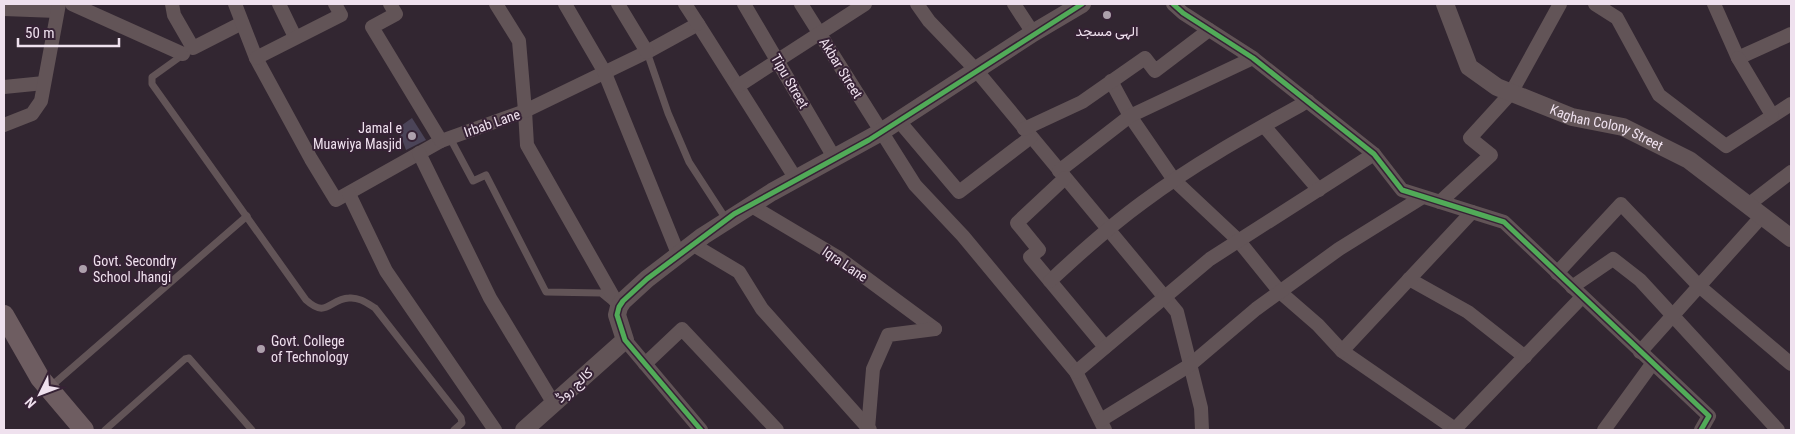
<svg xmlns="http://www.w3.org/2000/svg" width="1795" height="434" viewBox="0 0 1795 434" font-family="'Roboto Condensed',Vazirmatn,sans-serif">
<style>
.building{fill:#4b4458}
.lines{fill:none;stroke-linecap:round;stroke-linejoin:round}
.service{stroke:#625457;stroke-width:7}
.minor{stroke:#625457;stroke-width:14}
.tertiary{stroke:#625457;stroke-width:18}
.secondary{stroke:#6e5d61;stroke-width:20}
.cycleway-casing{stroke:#362235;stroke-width:8}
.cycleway{stroke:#51ab58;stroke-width:5}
.poi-dot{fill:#ada0ac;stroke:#362235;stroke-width:2}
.labels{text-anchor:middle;stroke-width:4;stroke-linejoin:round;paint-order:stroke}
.poi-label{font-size:14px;fill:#efe1ee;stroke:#362235;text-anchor:start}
.street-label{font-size:14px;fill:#efe1ee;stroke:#362235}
</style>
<rect width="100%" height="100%" fill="#322631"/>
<!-- building -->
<polygon class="building" points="412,118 426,140 406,150 398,128"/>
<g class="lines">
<!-- service -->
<g class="service">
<polyline points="647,52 668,113 689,162 726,219"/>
<path d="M184,54l-32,23v7l154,216c21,19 23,-1 43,-2 10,-1 18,5 26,10l86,110 1,5 -8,7"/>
<polyline points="450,138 473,181 486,175 546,292 601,293 612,302"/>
<polyline points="49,388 247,216"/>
<polyline points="105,430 185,359 189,358 252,430"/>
</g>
<!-- minor -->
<g class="minor">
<polyline points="72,4 183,54"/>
<polyline points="172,4 174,15 193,48 242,23"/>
<polyline points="235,4 256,58 311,159 336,200 441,141"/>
<polyline points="279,4 295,37"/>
<polyline points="390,4 396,14 372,27 441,141 525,111 527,145 619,307"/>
<polyline points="496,4 519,41 525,111 647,52 698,24 796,179"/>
<polyline points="565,4 604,71 679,256"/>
<polyline points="618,4 647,52"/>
<polyline points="685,4 698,24"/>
<polyline points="744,4 835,159"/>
<polyline points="801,4 915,185 963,236 1076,372 1105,430"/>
<polyline points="917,4 929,21 976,70 1177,312 1201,408 1202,430"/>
<polyline points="1014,4 1033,33"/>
<polyline points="1173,4 1183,13 1253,58 1374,154 1402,190 1504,222 1709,416 1701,430"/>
<polyline points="1595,4 1617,18 1659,95 1726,146 1791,104"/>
<polyline points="1714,4 1738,58 1791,34"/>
<polyline points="4,9 57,11"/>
<polyline points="256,58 341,15 335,4"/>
<polyline points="1738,58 1772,115"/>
<polyline points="1111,81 1130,116 1174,180 1238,240 1280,292 1318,325 1342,351 1455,429"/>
<polyline points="738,86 865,4"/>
<polyline points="4,87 44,83"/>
<polyline points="899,121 959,192 1031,137"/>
<polyline points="4,125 32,114 41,101 59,4"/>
<polyline points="1264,126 1319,190"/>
<polyline points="1024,129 1082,102 1145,58 1155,71 1209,30"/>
<polyline points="419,153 490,298 554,404"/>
<polyline points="1059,171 1130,116 1253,58"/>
<polyline points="1065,178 1017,223 1039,250 1030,257 1105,347"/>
<polyline points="349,194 386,271 495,430"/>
<polyline points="1440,202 1491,155 1470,138 1511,93 1560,4"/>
<polyline points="750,205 839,258 935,329"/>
<polyline points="1748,205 1791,172"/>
<polyline points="692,244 739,272 762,309 870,430"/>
<polyline points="1557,273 1621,204 1699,286 1791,364"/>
<polyline points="1409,279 1468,312 1525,357"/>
<path d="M1050,281c30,-28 60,-55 93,-79 52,-39 109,-70 165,-101"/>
<polyline points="1572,287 1613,259 1640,280 1778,430"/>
<polyline points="625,340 701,430"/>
<polyline points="1342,351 1472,212"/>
<polyline points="1640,352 1762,216"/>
<polyline points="645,364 682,329 777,430"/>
<polyline points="1076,372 1210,259 1374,154"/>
<polyline points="1101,420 1190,365 1256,309 1339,249 1421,198"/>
<polyline points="868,429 873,369 888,335 935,329"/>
<polyline points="1454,430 1582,297"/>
<polyline points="1604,430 1652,364"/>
</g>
<!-- tertiary -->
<g class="tertiary">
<path id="s1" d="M1445,4l24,63 28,20 75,30 51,10 66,33 102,78"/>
<polyline points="524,430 625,340 617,315 619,307 623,301 647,279 703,236 772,192 881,132 1033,33 1082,4"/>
</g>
<!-- secondary -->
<polyline class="secondary" points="4,315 40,378 84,430"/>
<defs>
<g id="cycleway">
<polyline points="1173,4 1183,13 1253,58 1374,154 1402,190 1504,222 1709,416 1701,430"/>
<polyline points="701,430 625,340 617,315 619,307 623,301 647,279 734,214 869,140 1082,4"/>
</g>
</defs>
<!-- cycleway casing -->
<use href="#cycleway" class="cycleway-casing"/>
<!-- cycleway -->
<use href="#cycleway" class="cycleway"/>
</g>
<!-- markers -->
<g class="poi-dot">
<circle cx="1107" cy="15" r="5"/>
<circle cx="412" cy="136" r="5"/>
<circle cx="83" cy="269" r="5"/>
<circle cx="261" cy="349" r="5"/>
</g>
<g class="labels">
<!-- poi labels -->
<g class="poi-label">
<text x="1107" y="36" text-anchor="middle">الہی مسجد</text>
<text x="402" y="133" text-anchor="end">Jamal e<tspan x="402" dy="16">Muawiya Masjid</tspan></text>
<text x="93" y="266">Govt. Secondry<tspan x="93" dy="16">School Jhangi</tspan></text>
<text x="271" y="346">Govt. College<tspan x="271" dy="16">of Technology</tspan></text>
</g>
<!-- street labels -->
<g class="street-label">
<text transform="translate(841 68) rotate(58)" y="5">Akbar Street</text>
<text transform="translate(790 81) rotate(60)" y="5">Tipu Street</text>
<text transform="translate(492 123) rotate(-19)" y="5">Irbab Lane</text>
<text dy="5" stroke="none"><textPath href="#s1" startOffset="219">Kaghan Colony Street</textPath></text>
<text transform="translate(845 264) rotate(34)" y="5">Iqra Lane</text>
<text transform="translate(574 385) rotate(-42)" y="5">کالج روڈ</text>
</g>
</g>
<!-- border -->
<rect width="1795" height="434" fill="none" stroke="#efe1ee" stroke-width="10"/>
<!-- north arrow -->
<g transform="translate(40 394) rotate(228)" stroke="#362235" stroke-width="4" paint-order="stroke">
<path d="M0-4L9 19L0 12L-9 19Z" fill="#efe1ee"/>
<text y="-8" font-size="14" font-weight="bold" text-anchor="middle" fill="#efe1ee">N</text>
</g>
<!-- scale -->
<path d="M18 38v8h101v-8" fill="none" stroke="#efe1ee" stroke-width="2.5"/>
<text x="25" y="38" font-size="15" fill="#efe1ee" stroke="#362235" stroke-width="4" paint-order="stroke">50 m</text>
</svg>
